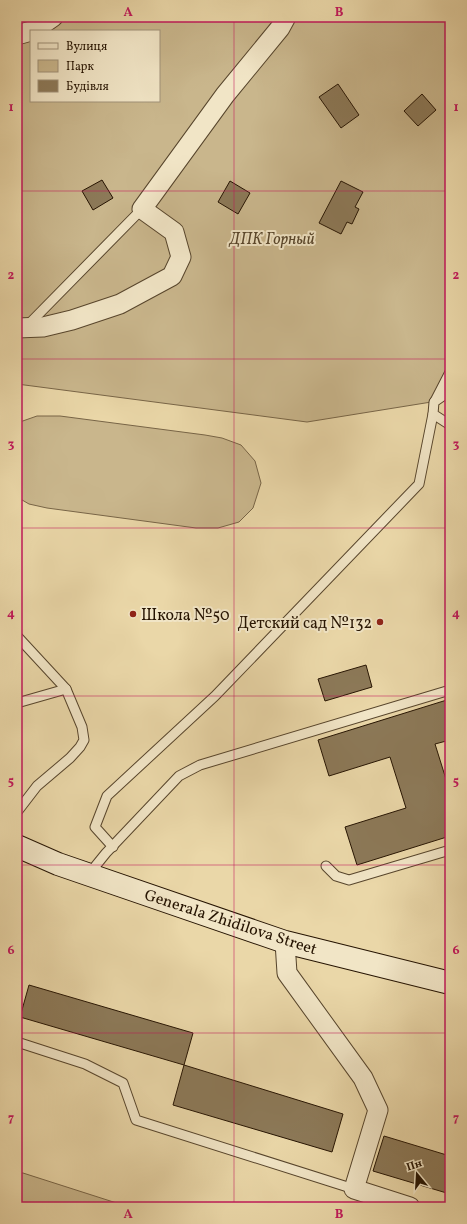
<svg xmlns="http://www.w3.org/2000/svg" width="467" height="1224" viewBox="0 0 467 1224" font-family="Vollkorn,serif">
<style>
.green{fill:#c9b68c;stroke:#786547;fill-rule:evenodd}
.building{fill:#8c7958;stroke:#261402}
.lines{fill:none;stroke-linecap:round;stroke-linejoin:round}
.service-casing{stroke:#57452c;stroke-width:11}
.minor-casing{stroke:#57452c;stroke-width:21}
.secondary-casing{stroke:#261402;stroke-width:24}
.service{stroke:#f1e5c6;stroke-width:9}
.minor{stroke:#f1e5c6;stroke-width:19}
.secondary{stroke:#f1e5c6;stroke-width:22}
.grid{fill:none;stroke:#c2185b;stroke-width:1;stroke-opacity:0.55}
.poi-dot{fill:#8f2418;stroke:#f1e5c6;stroke-width:1.5}
.labels{text-anchor:middle;stroke-width:4;stroke-linejoin:round;paint-order:stroke}
.park-label{font-size:16px;font-style:italic;fill:#57452b;stroke:#f1e5c6}
.poi-label{font-size:16px;fill:#261402;stroke:#f1e5c6;text-anchor:start}
.street-label{font-size:16px;fill:#261402;stroke:#f1e5c6}
.neatline{fill:none;stroke:#c2185b;stroke-width:1.5}
.grid-label{font-size:13px;text-anchor:middle;font-weight:bold;fill:#c2185b}
</style>
<rect width="100%" height="100%" fill="#ead7a8"/>
<filter id="stains"><feTurbulence type="fractalNoise" baseFrequency=".005" numOctaves="4"/><feColorMatrix values="0 0 0 0 .2 0 0 0 0 .09 0 0 0 0 .02 0 0 0 .5 -.17"/></filter>
<radialGradient id="worn" r=".72"><stop offset=".6" stop-color="#630" stop-opacity="0"/><stop offset="1" stop-color="#630" stop-opacity=".3"/></radialGradient>
<!-- green -->
<g class="green">
<path d="M47,17h403v382l-143,23 -290,-38v-355zM31,31h128v70h-128z"/>
<polygon points="37,416 60,416 205,435 222,438 241,445 255,461 261,483 253,508 239,522 218,528 196,528 47,508 29,504 17,497 17,423"/>
<polygon points="17,1173 23,1173 129,1207 17,1207"/>
</g>
<!-- building -->
<g class="building">
<polygon points="338,84 359,115 341,128 319,97"/>
<polygon points="422,94 436,110 418,126 404,111"/>
<polygon points="102,180 113,198 93,210 82,191"/>
<polygon points="230,181 250,193 238,214 218,202"/>
<polygon points="341,181 363,192 355,207 359,209 352,224 347,222 341,234 319,223"/>
<polygon points="366,665 372,687 325,701 318,679"/>
<polygon points="450,699 450,740 435,744 450,792 450,836 357,865 345,827 406,808 390,757 329,776 318,740"/>
<polygon points="29,985 193,1033 184,1065 20,1017"/>
<polygon points="184,1065 343,1114 332,1152 173,1105"/>
<polygon points="384,1136 450,1156 450,1194 373,1171"/>
</g>
<g class="lines">
<defs>
<g id="service">
<polyline points="26,327 142,209"/>
<polyline points="450,391 434,402 433,414 450,425"/>
<polyline points="435,401 450,372"/>
<polyline points="17,636 66,689 82,727 84,740 80,747 70,758 37,786 17,812"/>
<polyline points="17,703 66,689"/>
<polyline points="113,847 95,827 107,796 215,696 419,484 433,414"/>
<polyline points="326,866 336,876 349,880 450,850"/>
<polyline points="89,874 106,853 179,776 200,765 450,690"/>
<polyline points="17,1042 85,1064 123,1083 136,1120 354,1189"/>
</g>
<g id="minor">
<polyline points="33,31 53,17"/>
<polyline points="17,35 31,31"/>
<polyline points="17,328 43,327 72,320 120,304 172,276 181,257 174,232 142,209 225,95 280,28 286,17"/>
<polyline points="285,942 287,973 363,1078 378,1110 354,1189 410,1207"/>
</g>
<polyline id="secondary" points="17,846 58,864 285,942 450,983"/>
</defs>
<!-- service casing -->
<use href="#service" class="service-casing"/>
<!-- minor casing -->
<use href="#minor" class="minor-casing"/>
<!-- secondary casing -->
<use href="#secondary" class="secondary-casing"/>
<!-- service -->
<use href="#service" class="service"/>
<!-- minor -->
<use href="#minor" class="minor"/>
<!-- secondary -->
<use href="#secondary" class="secondary"/>
</g>
<!-- grid -->
<path class="grid" d="M234,17v1190M17,191h433M17,359h433M17,528h433M17,696h433M17,865h433M17,1033h433"/>
<!-- markers -->
<g class="poi-dot">
<circle cx="133" cy="614" r="4"/>
<circle cx="380" cy="622" r="4"/>
</g>
<g class="labels">
<!-- park labels -->
<g class="park-label">
<text x="272" y="244">ДПК Горный</text>
</g>
<!-- poi labels -->
<g class="poi-label">
<text x="141" y="620">Школа №50</text>
<text x="372" y="628" text-anchor="end">Детский сад №132</text>
</g>
<!-- street labels -->
<g class="street-label">
<text transform="translate(231 921) rotate(18)" y="6">Generala Zhidilova Street</text>
</g>
</g>
<!-- margin -->
<rect width="467" height="1224" fill="none" stroke="#ead7a8" stroke-width="44"/>
<!-- legend -->
<rect x="30" y="30" width="130" height="72" fill="#f1e5c6" stroke="#a09178"/>
<rect x="38" y="43" width="20" height="6" fill="#f1e5c6" stroke="#a09178"/>
<text x="66" y="50" font-size="12" fill="#261402">Вулиця</text>
<rect x="38" y="60" width="20" height="12" fill="#c9b68c" stroke="#a09178"/>
<text x="66" y="70" font-size="12" fill="#261402">Парк</text>
<rect x="38" y="80" width="20" height="12" fill="#8c7958" stroke="#a09178"/>
<text x="66" y="90" font-size="12" fill="#261402">Будівля</text>
<!-- north arrow -->
<g transform="translate(417 1174) rotate(342)" stroke="#f1e5c6" stroke-width="3" paint-order="stroke">
<path d="M0-3L7 15L0 10L-7 15Z" fill="#261402"/>
<text y="-6" font-size="11" font-weight="bold" text-anchor="middle" fill="#261402">Пн</text>
</g>
<rect x="22" y="22" width="423" height="1180" class="neatline"/>
<g class="grid-label">
<text x="128" y="16">A</text>
<text x="339" y="16">B</text>
<text x="11" y="111">1</text>
<text x="456" y="111">1</text>
<text x="11" y="279">2</text>
<text x="456" y="279">2</text>
<text x="11" y="448">3</text>
<text x="456" y="448">3</text>
<text x="11" y="617">4</text>
<text x="456" y="617">4</text>
<text x="11" y="785">5</text>
<text x="456" y="785">5</text>
<text x="11" y="954">6</text>
<text x="456" y="954">6</text>
<text x="11" y="1122">7</text>
<text x="456" y="1122">7</text>
<text x="128" y="1218">A</text>
<text x="339" y="1218">B</text>
</g>
<rect width="100%" height="100%" filter="url(#stains)"/>
<rect width="100%" height="100%" fill="url(#worn)"/>
</svg>
